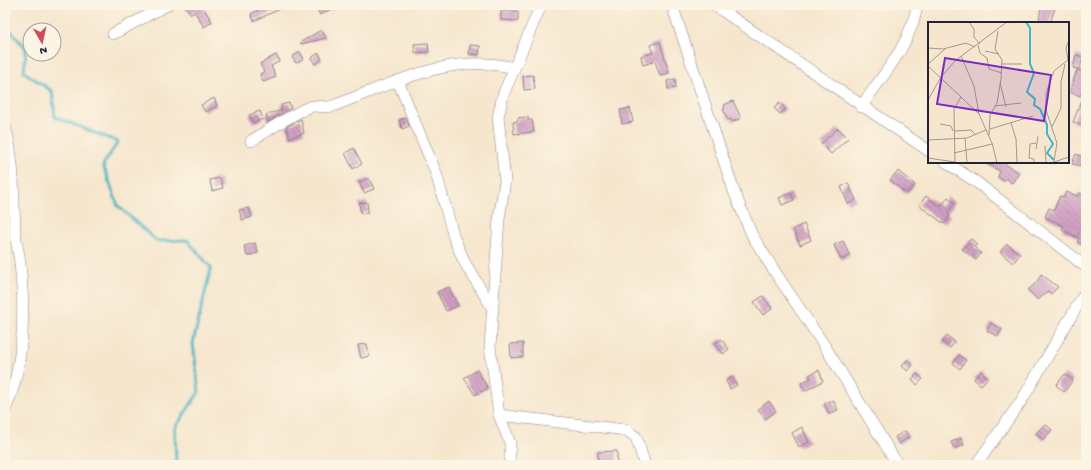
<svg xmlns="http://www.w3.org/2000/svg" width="1091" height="470" viewBox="0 0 1091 470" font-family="'Gochi Hand',sans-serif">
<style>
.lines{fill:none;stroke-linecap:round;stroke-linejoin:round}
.stream{stroke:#47b4c3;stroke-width:3}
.building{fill:url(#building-back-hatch)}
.street-casing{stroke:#8c8484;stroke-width:12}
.street{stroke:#fff;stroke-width:11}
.inset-river{fill:none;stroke:#47b4c3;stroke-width:2}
.inset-road{fill:none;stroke:#a19893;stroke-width:1}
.view{fill:#7b2cbf;fill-opacity:0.15;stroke:#7b2cbf;stroke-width:2}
.inset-edge{fill:none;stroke:#22223b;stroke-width:2}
</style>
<defs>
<pattern id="building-back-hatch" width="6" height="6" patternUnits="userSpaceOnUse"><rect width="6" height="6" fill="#d09fc4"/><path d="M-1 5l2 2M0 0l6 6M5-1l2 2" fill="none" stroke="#a881a0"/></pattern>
</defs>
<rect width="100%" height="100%" fill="#fcf5e5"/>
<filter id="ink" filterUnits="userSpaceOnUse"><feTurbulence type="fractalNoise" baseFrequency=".025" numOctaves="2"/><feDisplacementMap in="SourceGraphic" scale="8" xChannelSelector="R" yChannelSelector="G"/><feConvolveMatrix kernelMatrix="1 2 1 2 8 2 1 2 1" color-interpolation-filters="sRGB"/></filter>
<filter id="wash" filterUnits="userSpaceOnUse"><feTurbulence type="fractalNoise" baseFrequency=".012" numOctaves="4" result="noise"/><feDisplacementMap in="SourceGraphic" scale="16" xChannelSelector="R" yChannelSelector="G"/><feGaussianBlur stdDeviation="0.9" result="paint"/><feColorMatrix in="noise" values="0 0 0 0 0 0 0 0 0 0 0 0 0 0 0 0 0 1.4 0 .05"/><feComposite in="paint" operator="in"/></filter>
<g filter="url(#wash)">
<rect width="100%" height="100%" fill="#f6e6cd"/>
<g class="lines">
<!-- stream -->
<polyline class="stream" points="5,24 26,49 24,72 52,91 55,117 118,142 103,165 118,206 157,241 187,240 211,268 193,343 199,392 175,428 176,465"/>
</g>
<g id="blocks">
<!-- building -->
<g class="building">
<polygon points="184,5 205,5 203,7 212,22 204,27 195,12 191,14"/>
<polygon points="268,5 288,5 254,21 251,14"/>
<polygon points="315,5 339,5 320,15"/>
<polygon points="1041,5 1056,5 1050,23 1039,23"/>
<polygon points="501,11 518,11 518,21 501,20"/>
<polygon points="321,30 326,38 301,44 301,42"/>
<polygon points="660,42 669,73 660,76 655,61 643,65 641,56 653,53 650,45"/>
<polygon points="428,43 429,52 415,53 414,44"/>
<polygon points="470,45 480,46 479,55 469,54"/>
<polygon points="300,52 304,59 296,63 292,57"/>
<polygon points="319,53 322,60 315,64 311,58"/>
<polygon points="276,55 280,61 271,66 276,77 263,82 260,74 264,72 260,64"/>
<polygon points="1076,55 1083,57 1080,69 1073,68"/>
<polygon points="1077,70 1084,72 1083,79 1086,80 1086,89 1084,88 1080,96 1070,92"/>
<polygon points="533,75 535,89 524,90 523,76"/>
<polygon points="675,79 676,88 668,89 667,81"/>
<polygon points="1085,92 1086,92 1086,127 1073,122"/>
<polygon points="214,98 217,106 205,112 201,105"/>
<polygon points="733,101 741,118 732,122 731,119 728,120 723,109 725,108 724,105"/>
<polygon points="289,103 291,108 268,122 266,115 282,110 281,105"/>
<polygon points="780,103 786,109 780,114 774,108"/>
<polygon points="630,108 633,122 622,124 620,110"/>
<polygon points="260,111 263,119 253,123 249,115"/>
<polygon points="528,117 528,120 532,120 534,132 514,134 513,122 518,121 518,118"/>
<polygon points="406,118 409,126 402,129 399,120"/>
<polygon points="301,119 304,133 290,138 286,127"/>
<polygon points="838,128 848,138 831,154 821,144"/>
<polygon points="354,148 362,164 353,169 345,153"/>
<polygon points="1076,154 1086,158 1086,167 1072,164"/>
<polygon points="983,162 1002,162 1019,173 1012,183 1006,178 1004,181 998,177 1000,171"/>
<polygon points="898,171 915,185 907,194 890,180"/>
<polygon points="220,178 223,188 212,191 210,180"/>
<polygon points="369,178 374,189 364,193 359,182"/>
<polygon points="848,183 856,200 848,204 841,187"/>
<polygon points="1066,192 1078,196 1079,193 1086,196 1086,247 1077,242 1079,238 1062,230 1064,226 1045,217 1049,208 1054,210 1060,196 1064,197"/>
<polygon points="791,193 794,200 782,205 779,198"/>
<polygon points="926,196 941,207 948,197 955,203 947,214 950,216 944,224 919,205"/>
<polygon points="367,202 368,212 361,214 359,203"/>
<polygon points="249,208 252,217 242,220 239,210"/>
<polygon points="804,224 811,240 800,245 793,229"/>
<polygon points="971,239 977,244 974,247 981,253 976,260 962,249"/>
<polygon points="843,241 850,256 841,260 834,245"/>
<polygon points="255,243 258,253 247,256 244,246"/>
<polygon points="1007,244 1020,254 1013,263 1000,252"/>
<polygon points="1041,274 1058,287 1051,294 1048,291 1038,300 1028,290 1037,282"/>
<polygon points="449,287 458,306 446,311 437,292"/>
<polygon points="763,296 772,309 763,315 754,302"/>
<polygon points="991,323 1002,329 998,336 987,331"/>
<polygon points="947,336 955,342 950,348 942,342"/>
<polygon points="721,339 729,349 723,354 715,343"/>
<polygon points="523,343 523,357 511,358 510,344"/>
<polygon points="367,344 369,356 361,358 358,345"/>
<polygon points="959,355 966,360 960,369 953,363"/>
<polygon points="907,360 913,365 908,371 902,366"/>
<polygon points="477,370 488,388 475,395 464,378"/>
<polygon points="819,370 823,381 805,391 801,383 811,378 809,375"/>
<polygon points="981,371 988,378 981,385 974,379"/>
<polygon points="917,374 923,379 917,385 912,379"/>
<polygon points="1065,374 1073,380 1064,392 1056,385"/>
<polygon points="732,377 737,385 730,389 726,381"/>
<polygon points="833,400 838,410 829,414 824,404"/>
<polygon points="769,401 776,411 765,419 758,409"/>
<polygon points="1045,424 1052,430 1043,440 1036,433"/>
<polygon points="802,427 809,442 799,447 792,433"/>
<polygon points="905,431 909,437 899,444 895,437"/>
<polygon points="961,438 964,445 954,449 951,442"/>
<polygon points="617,451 617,464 598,464 598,452"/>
</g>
</g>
</g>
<g filter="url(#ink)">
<use href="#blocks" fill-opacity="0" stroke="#8c8484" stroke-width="1"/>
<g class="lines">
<defs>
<g id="street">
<polyline points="672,5 735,194 752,235 775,272 824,345 898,465"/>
<polyline points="714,5 929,151"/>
<polyline points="113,34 167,5"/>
<polyline points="398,81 436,173 454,238 465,263 493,309"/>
<path d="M861,107c21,-31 51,-64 56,-102"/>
<path d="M5,127c10,34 8,68 10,103 0,11 4,22 5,33 5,48 5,102 -15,147"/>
<path d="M251,141c19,-12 38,-25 58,-34 8,-3 16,2 24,-1 58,-22 118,-54 181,-38"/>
<polyline points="946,162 979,184 1086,267"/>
<polyline points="499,415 626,430 636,437 645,465"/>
<polyline points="510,465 510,443 499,415 490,347 499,219 505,181 498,117 503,95 541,5"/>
<polyline points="976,465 1022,400 1086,291"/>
</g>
</defs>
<!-- street casing -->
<use href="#street" class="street-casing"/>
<!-- street -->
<use href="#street" class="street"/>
</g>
</g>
<!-- overview -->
<g transform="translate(928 22)">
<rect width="141" height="141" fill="#f6e6cd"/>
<path class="inset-river" d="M98,0l4,6v36l4,9 -7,19 8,7 -1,6 6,4 7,16v9l6,10 -6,9 7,7"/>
<path class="inset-road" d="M41,0l5,7v8l6,7M50,23l2,8 7,5 2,11 13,4M0,26l15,1 23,-6 9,4M57,29l14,3M33,34l13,30 5,28M0,42l17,-15M74,42h20M0,44l51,48 13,29 5,20M72,61l6,24M0,78l13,-23 15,-17 51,-38M67,84l26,-3M83,101l5,16 1,24M12,102l11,2 2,5M124,105l9,-19v-26l4,-18M62,107l43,-13M27,109l16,-1 5,5M61,113l1,-20 7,-12 4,-24 1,-19 -7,-11 3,-18M37,116l2,25M0,118l39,-2 19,-8M117,124l1,17M108,127l2,-13M26,131l38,-9M0,136l27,4M126,139l3,-18 -11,-33v-17l8,-22 14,-11 -2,-12 3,-8M27,141l-1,-54 7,-12M106,141v-4l-5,-1 1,-14 6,-1M123,141l18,-6"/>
<path class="view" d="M17,36l106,17 -7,46 -107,-17z"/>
<rect width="141" height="141" class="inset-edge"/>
</g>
<!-- margin -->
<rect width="1091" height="470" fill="none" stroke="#fcf5e5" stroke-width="20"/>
<!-- north arrow -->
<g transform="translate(42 42) rotate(171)"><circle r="19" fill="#fcf5e5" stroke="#a5a1a1"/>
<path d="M0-3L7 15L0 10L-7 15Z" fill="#d1495b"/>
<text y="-6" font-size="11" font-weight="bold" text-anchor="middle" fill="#22223b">N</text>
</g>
</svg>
